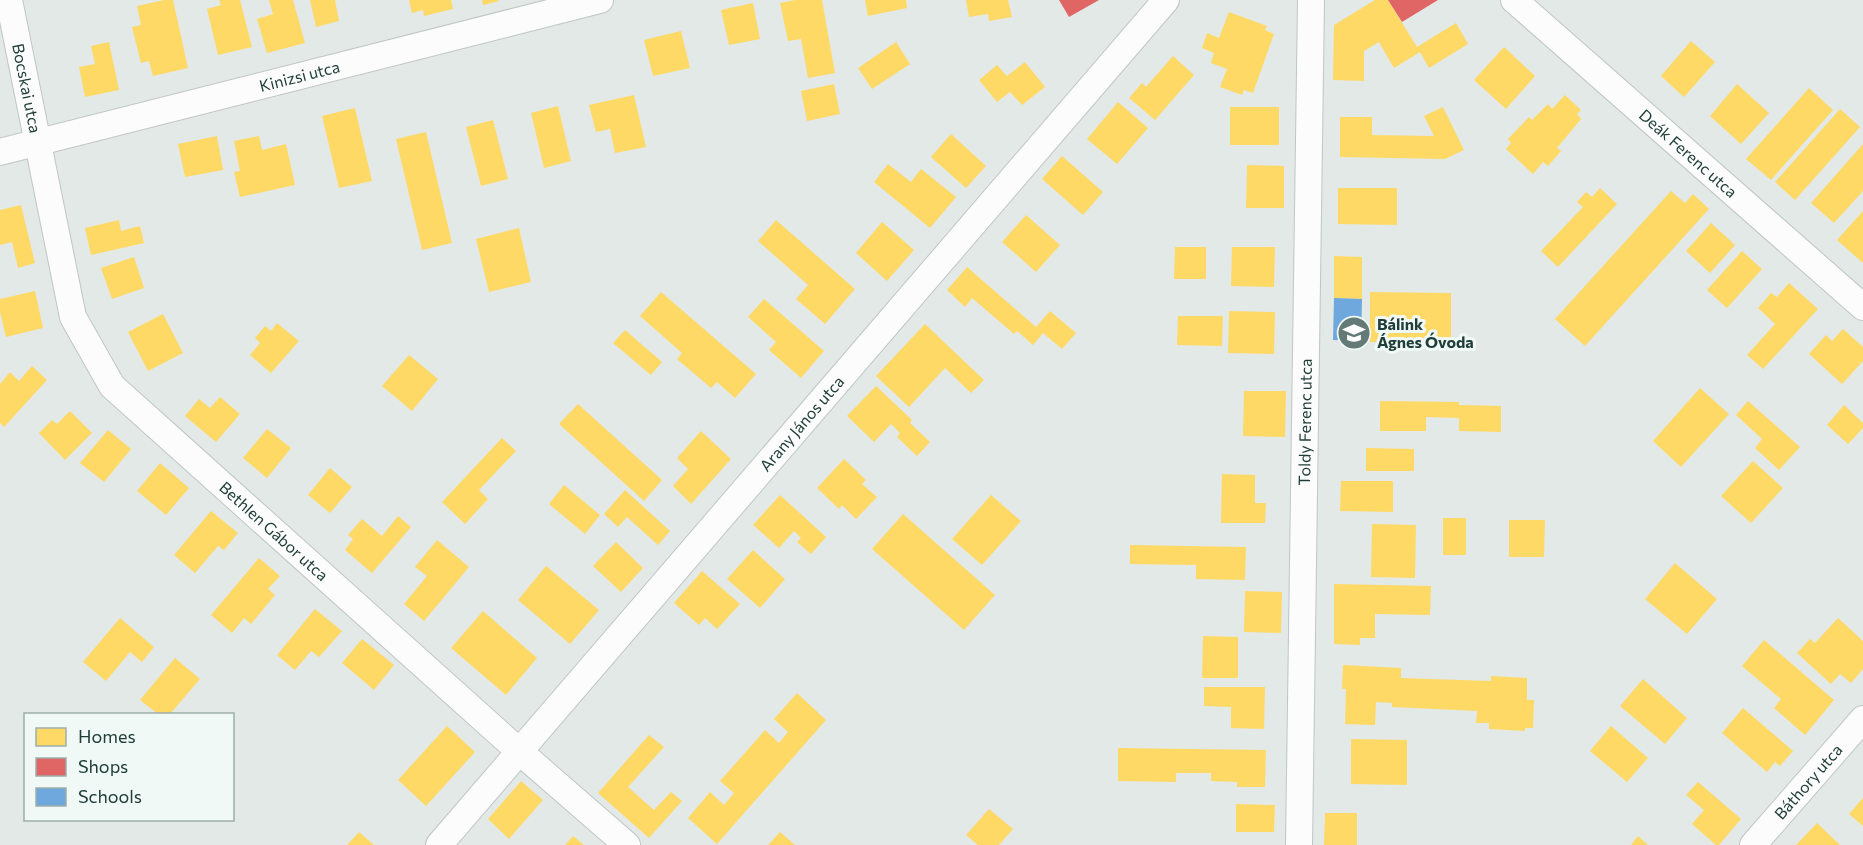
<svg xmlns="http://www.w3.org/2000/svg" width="1863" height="845" viewBox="0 0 1863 845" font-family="Commissioner,sans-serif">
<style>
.homes{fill:#ffd966}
.shops{fill:#e06666}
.schools{fill:#6fa8dc}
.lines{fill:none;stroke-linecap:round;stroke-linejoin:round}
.street-casing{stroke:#c0c6c4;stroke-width:28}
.street{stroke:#fbfcfb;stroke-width:26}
.labels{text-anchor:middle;stroke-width:6;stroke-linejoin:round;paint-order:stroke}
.street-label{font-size:16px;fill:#203e39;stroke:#f1f9f6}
.poi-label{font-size:16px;font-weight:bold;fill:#203e39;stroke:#f1f9f6;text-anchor:start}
</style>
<rect width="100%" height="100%" fill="#e3e9e7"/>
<!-- homes -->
<g class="homes">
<polygon points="164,0 173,0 188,68 153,76 149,61 141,63 132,27 141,25 137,6"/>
<polygon points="219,0 240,0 252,47 218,55 207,9 221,5"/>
<polygon points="269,0 293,0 305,43 267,53 257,19 273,14"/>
<polygon points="310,0 335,0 339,21 316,27"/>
<polygon points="409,0 451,0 453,9 424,16 423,10 412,13"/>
<polygon points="482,0 498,0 499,1 483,5"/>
<polygon points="795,0 822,0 835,73 808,78 801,39 788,41 780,3"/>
<polygon points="865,0 906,0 907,8 868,16"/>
<polygon points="966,0 1008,0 1012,17 989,21 988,14 969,17"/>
<polygon points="1375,0 1388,0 1417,47 1456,23 1468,44 1429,68 1420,52 1394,68 1379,42 1364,51 1364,81 1333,80 1334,25"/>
<polygon points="753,3 760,39 729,45 721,10"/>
<polygon points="1229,12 1267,26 1265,30 1274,34 1253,93 1244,90 1242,95 1220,87 1227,69 1211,63 1214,53 1202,48 1207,33 1219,38"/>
<polygon points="681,31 690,68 653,76 644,40"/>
<polygon points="1691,41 1715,62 1684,97 1661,76"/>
<polygon points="109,42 119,90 85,97 79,67 95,64 91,46"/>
<polygon points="896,42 910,64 872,89 858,68"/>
<polygon points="1504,47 1535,76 1506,109 1474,80"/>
<polygon points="1173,56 1194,75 1155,120 1129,98 1142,83 1146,87"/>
<polygon points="1025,62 1045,87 1022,105 1010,92 997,102 979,80 997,65 1007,76"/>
<polygon points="834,84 840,114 807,121 801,91"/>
<polygon points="1737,84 1769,113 1741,144 1710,116"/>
<polygon points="1809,88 1833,110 1771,180 1746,159"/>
<polygon points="634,95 646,147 615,153 610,129 596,132 589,105"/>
<polygon points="1565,95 1581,110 1577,114 1581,119 1557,148 1561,151 1548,166 1543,162 1533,174 1506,149 1511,143 1508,139 1529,117 1532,120 1548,104 1552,109"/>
<polygon points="1118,102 1148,128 1117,164 1087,139"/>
<polygon points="558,106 571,161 544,168 531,113"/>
<rect x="1230" y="107" width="49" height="38"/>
<polygon points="1443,107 1464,150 1445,159 1340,157 1340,117 1372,117 1372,135 1434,136 1424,116"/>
<polygon points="355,108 372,181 339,188 322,116"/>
<polygon points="1840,109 1860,127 1795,200 1775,182"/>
<polygon points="493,120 508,179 481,186 466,127"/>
<polygon points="426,132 452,243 422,250 396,139"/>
<polygon points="951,134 986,166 966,188 931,157"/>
<polygon points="217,136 223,170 185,177 178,144"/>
<polygon points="259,136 262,150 286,144 295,185 240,197 234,172 240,171 234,141"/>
<polygon points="1863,144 1863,191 1834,223 1811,203"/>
<polygon points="1062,156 1103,192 1083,215 1042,179"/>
<polygon points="888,164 911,182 921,169 956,197 930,228 874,182"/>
<polygon points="1247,165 1284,166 1284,208 1246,208"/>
<polygon points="1338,188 1397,188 1397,225 1338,224"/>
<polygon points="1600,188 1617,204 1558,267 1541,251 1583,207 1577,202 1586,192 1592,197"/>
<polygon points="1671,191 1685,203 1693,194 1709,209 1585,346 1555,319"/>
<polygon points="21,205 35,263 18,268 12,242 0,245 0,210"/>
<polygon points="1863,211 1863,263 1837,240"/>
<polygon points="1026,215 1060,245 1036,272 1002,242"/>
<polygon points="119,220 121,231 140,226 144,243 91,255 85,228"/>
<polygon points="776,220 855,289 825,324 796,299 808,285 758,241"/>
<polygon points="882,222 914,250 887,281 856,253"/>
<polygon points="1711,223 1735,245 1710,273 1686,251"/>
<polygon points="519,228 531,282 489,292 476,239"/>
<polygon points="1175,247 1206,247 1206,279 1174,279"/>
<polygon points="1232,247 1275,247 1274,287 1231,286"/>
<polygon points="1742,251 1762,269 1727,308 1707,290"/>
<polygon points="1334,256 1362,257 1362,299 1334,298"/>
<polygon points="134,257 144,288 112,299 101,268"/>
<polygon points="967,267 1036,327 1050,311 1076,333 1062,349 1043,333 1033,345 1017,331 1014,334 972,298 965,307 947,290"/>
<polygon points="1789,283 1818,309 1763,369 1747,355 1775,324 1758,308 1771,293 1777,297"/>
<polygon points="35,291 43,328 6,337 0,312 0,299"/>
<polygon points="661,292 756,374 735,398 717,382 711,388 677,359 682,353 640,316"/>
<polygon points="1370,292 1451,293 1451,343 1370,342"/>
<polygon points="764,299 824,351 801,378 769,350 776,342 748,317"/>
<polygon points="1229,311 1275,312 1274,354 1228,353"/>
<polygon points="163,314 183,353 148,371 128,332"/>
<polygon points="1178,316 1223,316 1222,346 1177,345"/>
<polygon points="277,323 299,341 271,373 250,355 260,343 255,338 265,326 271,331"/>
<polygon points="925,324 984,380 971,393 945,368 909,407 876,376"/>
<polygon points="1843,329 1863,347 1863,361 1842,384 1809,354 1826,335 1832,341"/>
<polygon points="625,330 662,362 651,375 613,343"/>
<polygon points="409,355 438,379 412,411 382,386"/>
<polygon points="32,366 47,380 4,427 0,423 0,384 10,372 19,381"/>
<polygon points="876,386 912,420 910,423 930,442 917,456 897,437 900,433 891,424 874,442 847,416"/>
<polygon points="1700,388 1729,414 1681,467 1653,441"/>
<polygon points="1244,391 1286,391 1285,437 1243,436"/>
<polygon points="220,397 240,414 216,442 185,416 199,399 210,408"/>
<polygon points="1380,401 1459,402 1459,405 1501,406 1501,432 1459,431 1459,418 1426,417 1426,431 1380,431"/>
<polygon points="1748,401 1800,447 1779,470 1755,448 1762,439 1736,415"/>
<polygon points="578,404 662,480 644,501 559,424"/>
<polygon points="1844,405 1863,423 1863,428 1848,444 1827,425"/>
<polygon points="70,411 92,433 65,460 39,433 52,420 57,424"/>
<polygon points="267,429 291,448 267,478 243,458"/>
<polygon points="108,430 131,449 104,482 80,463"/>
<polygon points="701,431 731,459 691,504 673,486 688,469 677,458"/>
<polygon points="502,438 516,451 479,490 488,499 465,524 442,502"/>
<polygon points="1366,448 1414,449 1414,471 1366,471"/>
<polygon points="844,459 866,480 862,484 877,497 856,519 842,505 839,509 817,488"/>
<polygon points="1753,461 1783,488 1751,523 1721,496"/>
<polygon points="160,463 189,488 166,515 137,491"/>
<polygon points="330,468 352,487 330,513 308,495"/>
<polygon points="1222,474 1255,475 1255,503 1266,503 1265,523 1221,523"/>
<polygon points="1341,481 1393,481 1393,512 1340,511"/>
<polygon points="564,485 600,515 585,534 549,504"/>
<polygon points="625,490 670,531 658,545 627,517 618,527 604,514"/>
<polygon points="780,495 826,537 811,554 797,542 801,538 794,531 779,548 753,525"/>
<polygon points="991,495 1021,521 982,565 952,539"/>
<polygon points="211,511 238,533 224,550 218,546 195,573 174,555"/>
<polygon points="903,514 995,595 964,630 872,549"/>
<polygon points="398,516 411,527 372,573 345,550 353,539 348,535 362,519 382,536"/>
<rect x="1443" y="518" width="23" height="37"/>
<polygon points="1509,520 1545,520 1544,557 1509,557"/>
<polygon points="1372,524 1416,525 1415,578 1371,577"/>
<polygon points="437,540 469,567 424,621 404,604 427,576 415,567"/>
<polygon points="616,542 643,568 621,592 593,566"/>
<polygon points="1130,545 1246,547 1245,580 1196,579 1196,565 1130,564"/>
<polygon points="753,550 785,579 760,608 727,579"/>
<polygon points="259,558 280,576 268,589 275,595 251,624 244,618 232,633 211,615"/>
<polygon points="1675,563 1717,599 1687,634 1645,599"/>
<polygon points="546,566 599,610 570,644 518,600"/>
<polygon points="702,571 740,604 717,629 705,618 699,625 674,603"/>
<polygon points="1334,584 1431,586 1430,615 1375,614 1375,638 1360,638 1360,645 1334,644"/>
<polygon points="1245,591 1282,592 1281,633 1244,632"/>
<polygon points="315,609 342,631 319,657 311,651 295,670 277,655"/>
<polygon points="483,611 537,658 506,695 451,648"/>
<polygon points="120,618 154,647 142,662 130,652 106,681 83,662"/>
<polygon points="1838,618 1863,641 1863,669 1851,683 1840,674 1831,684 1797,653 1810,639 1815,643"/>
<polygon points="1203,636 1238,637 1238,678 1202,678"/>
<polygon points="362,639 394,665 374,690 342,663"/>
<polygon points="1764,640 1834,700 1805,735 1774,708 1781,699 1742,666"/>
<polygon points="175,658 200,679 170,714 158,714 140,700"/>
<polygon points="1343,665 1401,668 1401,678 1491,681 1491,676 1527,678 1527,700 1534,700 1533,728 1525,728 1525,731 1489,729 1489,723 1476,723 1477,711 1392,707 1392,703 1376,702 1375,725 1345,724 1346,689 1342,689"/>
<polygon points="1643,679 1687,718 1665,744 1620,706"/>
<polygon points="1204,687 1265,687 1264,729 1231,728 1231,707 1204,706"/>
<polygon points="797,693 826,720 717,844 688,818 710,792 724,805 734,793 720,781 765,730 779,743 788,732 774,719"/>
<polygon points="1743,708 1793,751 1780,766 1775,762 1767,772 1722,733"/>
<polygon points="447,726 475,752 426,806 398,780"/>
<polygon points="1611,726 1648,758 1627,782 1590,751"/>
<polygon points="649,735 664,747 628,787 654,810 671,792 682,801 649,838 598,793"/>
<polygon points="1351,739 1407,740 1407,785 1351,784"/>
<polygon points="1118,748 1266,750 1265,787 1237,787 1237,782 1211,781 1211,773 1176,773 1176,782 1118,781"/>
<polygon points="521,781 543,800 509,839 488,819"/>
<polygon points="1698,782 1741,819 1719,845 1716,845 1692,824 1704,810 1686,795"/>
<polygon points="1863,798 1863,826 1849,814"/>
<polygon points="1236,804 1275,805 1274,832 1236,832"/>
<polygon points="989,809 1013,829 999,845 978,845 966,835"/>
<polygon points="1325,813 1357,813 1357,845 1324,845"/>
<polygon points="1817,823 1840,845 1796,845"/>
<polygon points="359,832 374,845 347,845"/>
<polygon points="780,832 795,845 768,845"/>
<polygon points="573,836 584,845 565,845"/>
<polygon points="1638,836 1648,845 1631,845"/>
</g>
<!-- shops -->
<g class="shops">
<polygon points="1059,0 1099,0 1069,17"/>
<polygon points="1388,0 1438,0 1402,22"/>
</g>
<!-- schools -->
<polygon class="schools" points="1334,298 1362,299 1361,341 1333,340"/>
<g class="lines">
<defs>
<g id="street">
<path id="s1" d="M9,0l64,317 39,69 408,366 107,93"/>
<path id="s2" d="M1514,0l349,307"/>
<path id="s3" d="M0,152l600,-152"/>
<path id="s4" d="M439,845l727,-845"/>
<path id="s5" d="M1299,845l12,-845"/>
<path id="s6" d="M1753,845l110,-126"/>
</g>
</defs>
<!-- street casing -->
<use href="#street" class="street-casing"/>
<!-- street -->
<use href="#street" class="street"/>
</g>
<!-- icons -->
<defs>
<symbol id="school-disc" viewBox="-11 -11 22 22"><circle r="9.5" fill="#647a76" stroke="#f1f9f6"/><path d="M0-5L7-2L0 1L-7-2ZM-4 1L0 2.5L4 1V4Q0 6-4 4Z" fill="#fff"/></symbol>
</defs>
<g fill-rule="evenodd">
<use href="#school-disc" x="1335" y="314" width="38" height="38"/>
</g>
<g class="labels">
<!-- street labels -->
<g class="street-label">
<text dy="6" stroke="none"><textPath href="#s3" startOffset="309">Kinizsi utca</textPath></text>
<text dy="6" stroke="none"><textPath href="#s1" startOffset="90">Bocskai utca</textPath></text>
<text dy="6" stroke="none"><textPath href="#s2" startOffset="232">Deák Ferenc utca</textPath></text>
<text dy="6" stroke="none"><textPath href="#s4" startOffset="556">Arany János utca</textPath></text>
<text dy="6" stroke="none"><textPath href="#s5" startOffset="423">Toldy Ferenc utca</textPath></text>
<text dy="6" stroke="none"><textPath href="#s1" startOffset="620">Bethlen Gábor utca</textPath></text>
<text dy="6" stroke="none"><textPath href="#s6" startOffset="84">Báthory utca</textPath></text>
</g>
<!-- poi labels -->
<g class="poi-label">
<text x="1377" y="330">Bálink<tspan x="1377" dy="18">Ágnes Óvoda</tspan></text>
</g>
</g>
<!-- legend -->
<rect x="24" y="713" width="210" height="108" fill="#f1f9f6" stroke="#9daeaa" stroke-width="1.5"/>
<rect x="36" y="728" width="30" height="18" fill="#ffd966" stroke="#9daeaa" stroke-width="1.5"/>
<text x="78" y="743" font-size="18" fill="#203e39">Homes</text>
<rect x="36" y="758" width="30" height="18" fill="#e06666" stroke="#9daeaa" stroke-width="1.5"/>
<text x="78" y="773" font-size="18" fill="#203e39">Shops</text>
<rect x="36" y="788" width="30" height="18" fill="#6fa8dc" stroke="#9daeaa" stroke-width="1.5"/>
<text x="78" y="803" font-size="18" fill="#203e39">Schools</text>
</svg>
